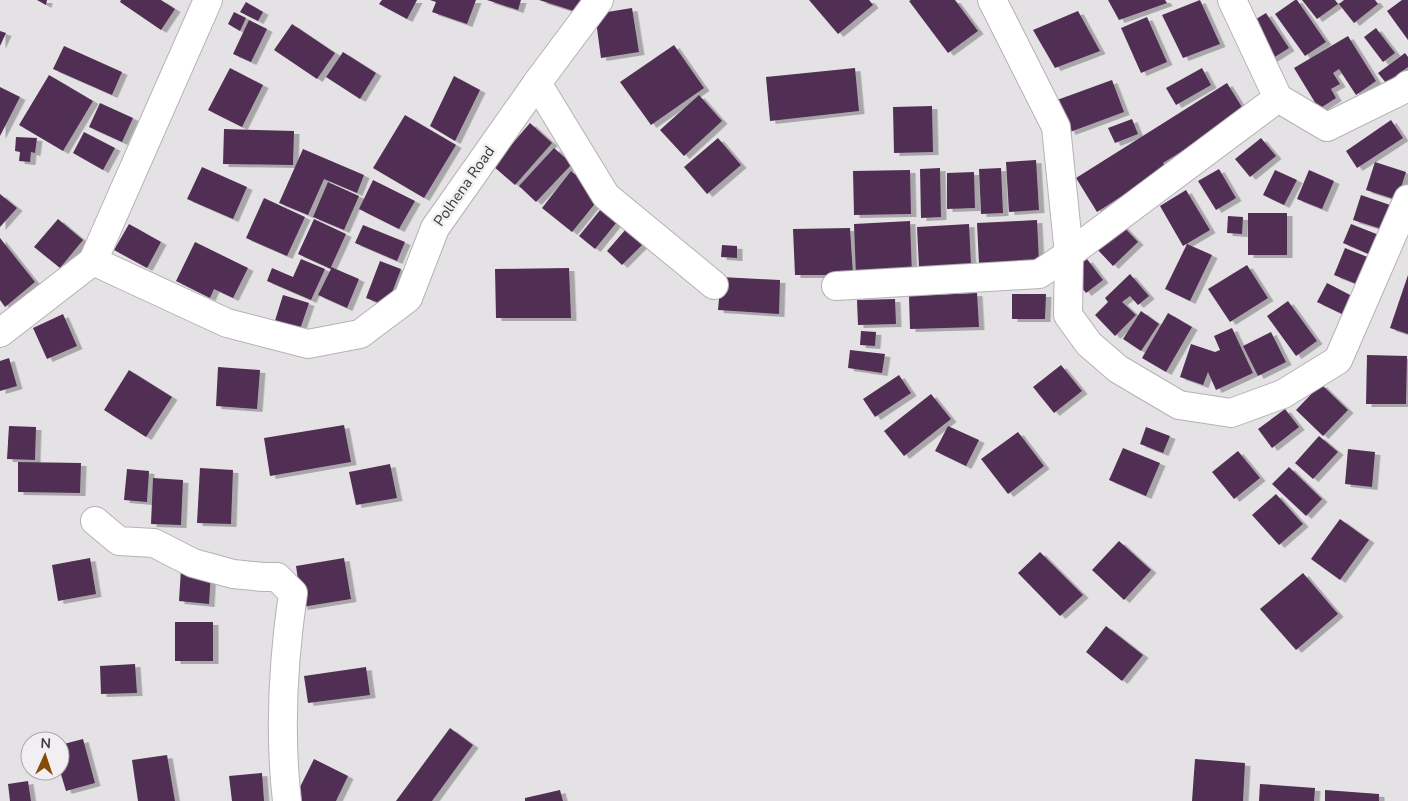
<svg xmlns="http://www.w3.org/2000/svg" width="1408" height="801" viewBox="0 0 1408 801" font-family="'Nunito Sans',sans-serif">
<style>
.building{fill:#512f52;filter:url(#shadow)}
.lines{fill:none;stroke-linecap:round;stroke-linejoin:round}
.minor-casing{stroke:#b5b1b5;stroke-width:30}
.minor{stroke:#fff;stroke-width:28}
.labels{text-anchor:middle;stroke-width:5;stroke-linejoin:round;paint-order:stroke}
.street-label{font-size:15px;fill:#3c3a3c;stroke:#f2eff3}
</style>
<defs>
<filter id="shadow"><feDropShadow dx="5.5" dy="3" stdDeviation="0" flood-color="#0004"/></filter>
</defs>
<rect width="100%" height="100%" fill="#e5e2e5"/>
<!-- building -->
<g class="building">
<polygon points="37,0 47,0 46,5"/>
<polygon points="121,0 161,0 175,9 161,30 120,2"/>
<polygon points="382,0 417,0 407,19 379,4"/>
<polygon points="430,0 476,0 467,24 432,12 436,2"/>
<polygon points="487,0 521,0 518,10"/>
<polygon points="539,0 581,0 577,12"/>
<polygon points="809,0 869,0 873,5 838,34"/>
<polygon points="911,0 955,0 978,31 948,53 909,1"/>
<polygon points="1108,0 1165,0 1167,3 1119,20"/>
<polygon points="1200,0 1220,44 1183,58 1162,15"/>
<polygon points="1295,0 1297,0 1326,42 1305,56 1275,14"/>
<polygon points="1302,0 1335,0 1338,4 1317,19"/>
<polygon points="1344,0 1375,0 1378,4 1354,23 1339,4"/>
<polygon points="1402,0 1408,0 1408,40 1387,11"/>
<polygon points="246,2 263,12 258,21 240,12"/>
<polygon points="632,8 639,52 601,58 595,14"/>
<polygon points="1078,11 1100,51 1055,68 1033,30"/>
<polygon points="234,12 246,18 240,31 228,24"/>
<polygon points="1266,13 1289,48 1270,60 1248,24"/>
<polygon points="1147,17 1167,62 1141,73 1121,28"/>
<polygon points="249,20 267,29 251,62 233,54"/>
<polygon points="292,24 335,53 317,79 274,50"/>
<polygon points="1376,28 1395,53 1383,62 1364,37"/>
<polygon points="0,31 6,33 0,46"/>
<polygon points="1348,36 1376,81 1356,95 1339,69 1333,73 1340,84 1331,89 1336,98 1319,109 1294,68"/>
<polygon points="674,45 704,88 651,125 620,82"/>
<polygon points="64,46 122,72 112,95 53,69"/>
<polygon points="343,52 376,73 360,99 326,77"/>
<polygon points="1405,53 1408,57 1408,67 1386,83 1378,73"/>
<polygon points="230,68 263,85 242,127 208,110"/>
<polygon points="855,68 859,111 770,121 766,77"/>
<polygon points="1202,68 1211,85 1176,105 1166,88"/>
<polygon points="49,75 93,101 63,151 19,125"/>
<polygon points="454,76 480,90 455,141 430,126"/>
<polygon points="1112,80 1124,112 1070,132 1057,100"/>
<polygon points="1227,83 1245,112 1163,163 1166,168 1097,212 1076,178"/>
<polygon points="0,87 20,97 0,136"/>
<polygon points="699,95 722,121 684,156 660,130"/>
<polygon points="100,103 133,118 122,142 89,127"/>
<polygon points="932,106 933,152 894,153 893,107"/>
<polygon points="405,115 456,145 424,198 373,168"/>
<polygon points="1132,119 1138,134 1115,143 1108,128"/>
<polygon points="1391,120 1403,138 1357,168 1346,151"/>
<polygon points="530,123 552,143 515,185 493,166"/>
<polygon points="224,129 294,131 293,165 223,164"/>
<polygon points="84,132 115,148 103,170 73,153"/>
<polygon points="16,137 37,138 35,153 31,152 30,162 19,161 20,152 15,151"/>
<polygon points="718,138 741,165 707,194 684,167"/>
<polygon points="1261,138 1276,156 1250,177 1235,159"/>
<polygon points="554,148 572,164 536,202 519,186"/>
<polygon points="303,149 364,175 357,193 324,179 308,215 279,203"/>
<polygon points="1036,160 1039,210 1009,212 1006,162"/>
<polygon points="1375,162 1406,172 1397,200 1366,190"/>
<polygon points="202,167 247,187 233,219 187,199"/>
<polygon points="940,168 941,217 921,218 920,169"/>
<polygon points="1001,168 1003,213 981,214 979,169"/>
<polygon points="1219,169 1236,198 1216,210 1198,181"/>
<polygon points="910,170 911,214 854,215 853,171"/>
<polygon points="1275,170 1297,180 1284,205 1263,195"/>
<polygon points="1309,170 1334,181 1322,209 1297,199"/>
<polygon points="571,171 602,195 572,232 542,208"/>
<polygon points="974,172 975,208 947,209 947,173"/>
<polygon points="373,180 415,201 399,229 359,209"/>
<polygon points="328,182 359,196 344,230 313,217"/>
<polygon points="1186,190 1210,230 1183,246 1160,206"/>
<polygon points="0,194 17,208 0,227"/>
<polygon points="1361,195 1393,206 1385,230 1353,220"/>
<polygon points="264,198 305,217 287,256 246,238"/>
<polygon points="605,204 621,217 595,249 579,236"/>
<rect x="1248" y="213" width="39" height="42"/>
<polygon points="1228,216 1243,217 1242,234 1227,233"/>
<polygon points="58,219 83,240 60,268 34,247"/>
<polygon points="314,219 346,234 331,267 359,279 347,308 318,295 331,269 298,254"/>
<polygon points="1037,220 1039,261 979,264 977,223"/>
<polygon points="910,221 912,275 856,277 854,224"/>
<polygon points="129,224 161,242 147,268 114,250"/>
<polygon points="969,224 971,264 919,267 917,227"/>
<polygon points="1121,224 1138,242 1113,266 1096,248"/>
<polygon points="1351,224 1379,235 1371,255 1343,243"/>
<polygon points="363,225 405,242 397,261 355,243"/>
<polygon points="850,228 853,275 795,275 793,229"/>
<polygon points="626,229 643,244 622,265 607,251"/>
<polygon points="0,238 35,282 5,307 0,300"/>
<polygon points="195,242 248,268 233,298 214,289 210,298 176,281"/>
<polygon points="1187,244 1212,255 1190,301 1165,289"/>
<polygon points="722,245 737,246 737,258 721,257"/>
<polygon points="1345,248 1370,258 1359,285 1334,275"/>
<polygon points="301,259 325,269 311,300 267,281 272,268 293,277"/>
<polygon points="1087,259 1103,280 1086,293 1070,272"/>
<polygon points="380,261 401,269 387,306 366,298"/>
<polygon points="1247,265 1268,298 1230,322 1208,289"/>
<polygon points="569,268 571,318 496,318 495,269"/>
<polygon points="1130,274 1149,296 1138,305 1130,296 1122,302 1136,315 1115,336 1095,315 1108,302 1105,298"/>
<polygon points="1408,275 1408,334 1390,328"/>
<polygon points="721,277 780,280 779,314 718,310"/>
<polygon points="1327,283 1352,296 1342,314 1317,302"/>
<polygon points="977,293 979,327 910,329 909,296"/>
<polygon points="1012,294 1046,294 1045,319 1012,319"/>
<polygon points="283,295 309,303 298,335 273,327"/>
<polygon points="895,299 896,324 858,325 857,300"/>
<polygon points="1288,301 1317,341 1296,356 1267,316"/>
<polygon points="1141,311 1159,324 1141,351 1123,339"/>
<polygon points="1168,313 1192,327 1166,372 1142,358"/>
<polygon points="63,314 77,346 47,359 33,328"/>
<polygon points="1232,328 1253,373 1216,390 1208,372 1203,385 1180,377 1191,344 1215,352 1220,350 1214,336"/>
<polygon points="861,331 876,332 875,346 860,345"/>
<polygon points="1271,332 1286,362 1258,376 1243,346"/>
<polygon points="850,350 885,354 882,373 848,368"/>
<polygon points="1367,355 1407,356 1406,404 1366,404"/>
<polygon points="9,358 17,386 0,391 0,361"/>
<polygon points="1061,365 1082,391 1054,413 1033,387"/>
<polygon points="218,367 260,370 257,409 216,406"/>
<polygon points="129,370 172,397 146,437 104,410"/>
<polygon points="899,375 911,393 875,417 863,399"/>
<polygon points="1321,384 1348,410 1323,436 1296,410"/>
<polygon points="931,394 951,419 904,456 884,431"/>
<polygon points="1285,409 1299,427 1272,448 1258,429"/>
<polygon points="344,425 351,462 270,476 264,438"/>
<polygon points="9,426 36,427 35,460 7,459"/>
<polygon points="948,426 979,440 966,466 935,451"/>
<polygon points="1146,427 1170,436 1163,453 1140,444"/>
<polygon points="1018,432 1044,466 1008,494 981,459"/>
<polygon points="1319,436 1338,452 1313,479 1295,463"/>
<polygon points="1123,448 1160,463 1146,496 1109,480"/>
<polygon points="1348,449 1375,452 1372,487 1345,484"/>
<polygon points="1238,451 1260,478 1234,499 1212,472"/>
<polygon points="18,462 81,463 80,493 18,492"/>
<polygon points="390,464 397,498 356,505 349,472"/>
<polygon points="1289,467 1322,499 1306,516 1272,484"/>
<polygon points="200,468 233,470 231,524 197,523"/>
<polygon points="127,469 149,471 147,502 124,500"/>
<polygon points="153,478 183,480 181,525 151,524"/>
<polygon points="1276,494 1303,524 1279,545 1252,515"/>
<polygon points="1340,519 1369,540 1340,580 1311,559"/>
<polygon points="1119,541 1151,570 1124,600 1092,570"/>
<polygon points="1040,552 1083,595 1060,616 1018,573"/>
<polygon points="90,558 96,594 58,601 52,565"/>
<polygon points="344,558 351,599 302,607 296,566"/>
<polygon points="181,569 211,571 209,604 179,601"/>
<polygon points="1303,573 1338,614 1296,650 1260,609"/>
<rect x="175" y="622" width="38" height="39"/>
<polygon points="1106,626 1143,655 1122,681 1086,652"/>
<polygon points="135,664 137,693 101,694 100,666"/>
<polygon points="366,667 370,695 308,703 304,676"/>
<polygon points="450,728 473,745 432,801 396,801"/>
<polygon points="83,739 95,783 66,791 60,771 60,745"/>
<polygon points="167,755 175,801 138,801 132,760"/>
<polygon points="314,759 348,776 336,801 293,801"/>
<polygon points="1195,759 1245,763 1243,801 1192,801"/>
<polygon points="262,773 264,801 232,801 229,776"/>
<polygon points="28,781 31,801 10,801 8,784"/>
<polygon points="1260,784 1315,788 1314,801 1259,801"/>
<polygon points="560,790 563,801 525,801 525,798"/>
<polygon points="1325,790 1379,794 1379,801 1325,801"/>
</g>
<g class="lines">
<defs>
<g id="minor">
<polyline points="992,0 1056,127 1069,254 1068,315 1089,344 1118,369 1179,405 1231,413 1283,394 1338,360 1408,199"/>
<polyline points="1232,0 1278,98 1327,127 1404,89 1408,85"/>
<polyline points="537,83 606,196 714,285"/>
<polyline points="93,261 227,323 308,344 360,334 408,298 435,228 537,83 599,0"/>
<polyline points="836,286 1039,274 1069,254 1278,98"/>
<polyline points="0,333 93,261 208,0"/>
<path d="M95,521l24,20 35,2 39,20 40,11 30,3h14l16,16c-10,69 -14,139 -6,208"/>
</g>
</defs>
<!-- minor casing -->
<use href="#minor" class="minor-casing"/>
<!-- minor -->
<use href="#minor" class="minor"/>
</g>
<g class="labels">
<!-- street labels -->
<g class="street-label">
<text transform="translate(464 186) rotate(-55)" y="5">Polhena Road</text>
</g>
</g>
<!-- north arrow -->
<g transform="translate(45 756) rotate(3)"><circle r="24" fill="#f2eff3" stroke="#a9a7aa"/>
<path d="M0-4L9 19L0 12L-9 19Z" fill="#874b08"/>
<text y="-8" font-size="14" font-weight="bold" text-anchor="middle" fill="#3c3a3c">N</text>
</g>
</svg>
